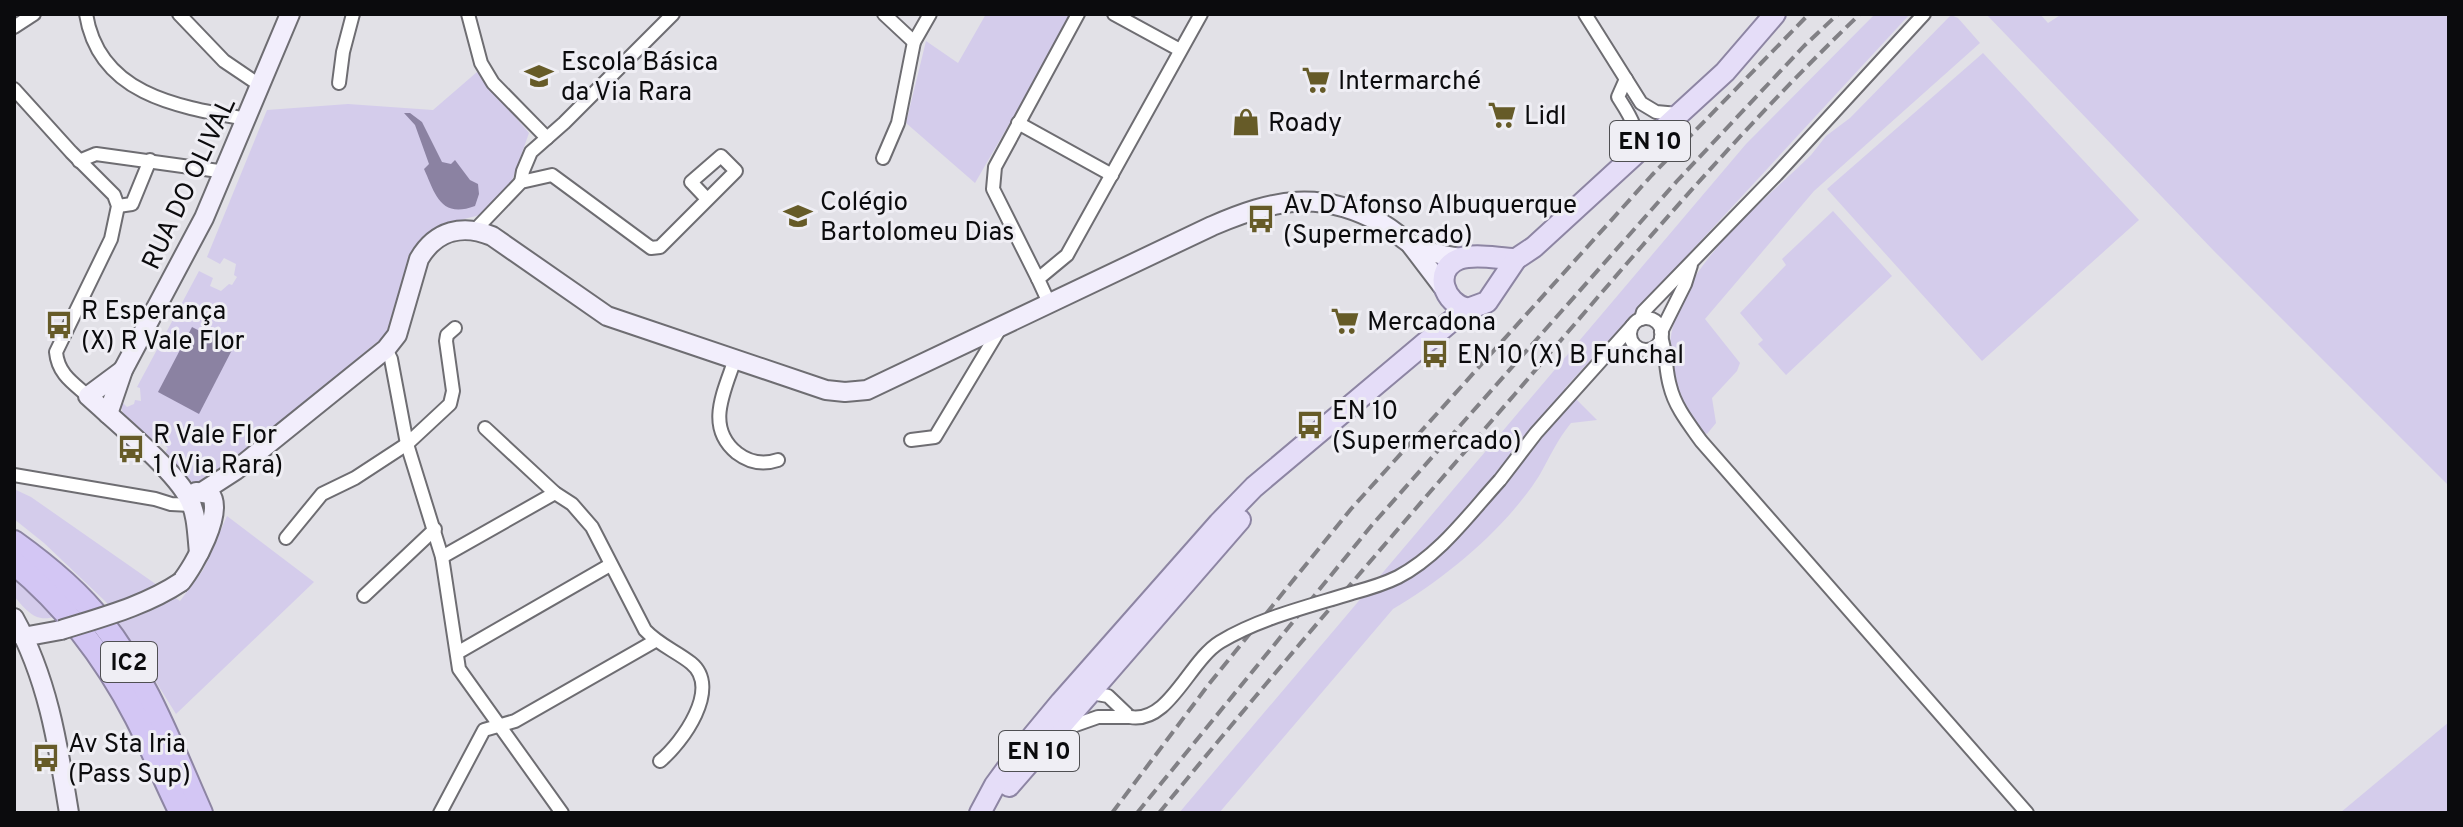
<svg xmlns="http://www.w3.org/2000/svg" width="2463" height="827" viewBox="0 0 2463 827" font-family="Overpass,sans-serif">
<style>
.green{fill:#d4cceb}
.water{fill:#8b82a2}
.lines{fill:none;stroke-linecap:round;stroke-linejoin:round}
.street-casing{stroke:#6e6d72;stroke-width:16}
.secondary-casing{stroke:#6e6d72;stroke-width:22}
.primary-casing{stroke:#8d85a3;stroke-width:24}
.highway-casing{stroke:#8d85a3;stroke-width:26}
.street{stroke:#fff;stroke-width:12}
.secondary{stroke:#f2eefc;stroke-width:18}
.primary{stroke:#e5ddf8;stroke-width:20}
.highway{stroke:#d3c6f4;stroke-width:22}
.rail{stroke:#818085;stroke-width:4;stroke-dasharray:12 6;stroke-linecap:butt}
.street-bridge-casing{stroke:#6e6d72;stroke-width:16;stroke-linecap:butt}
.secondary-bridge-casing{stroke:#6e6d72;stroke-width:22;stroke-linecap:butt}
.street-bridge{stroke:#fff;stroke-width:12}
.secondary-bridge{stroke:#f2eefc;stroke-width:18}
.labels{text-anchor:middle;stroke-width:6;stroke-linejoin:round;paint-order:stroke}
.shield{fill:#efeef4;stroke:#4f4f52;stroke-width:2}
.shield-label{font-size:24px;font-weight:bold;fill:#0b0b0d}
.poi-label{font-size:26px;fill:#0b0b0d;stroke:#efeef4;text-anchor:start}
.street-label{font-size:26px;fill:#0b0b0d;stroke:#efeef4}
</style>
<rect width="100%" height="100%" fill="#e2e1e7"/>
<!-- green -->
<g class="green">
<polygon points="986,14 1073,14 975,183 906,123 926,41 958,63"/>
<path d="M1875,14h35l-345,374 32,32 -26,3c-14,17 -21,34 -32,53 -33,52 -93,102 -146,133l-174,204h-40l567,-669z"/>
<polygon points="1986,14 2040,14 2048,23 2062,14 2449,14 2449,486 2214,251"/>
<path d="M1951,15l7,3 22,25 -166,148 -109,128 35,44 -3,8 -25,27 4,25 -9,11c-15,-7 -26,-28 -31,-44 -33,-98 74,-175 135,-235l15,-19 24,-18z"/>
<polygon points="1983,53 2139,220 1982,361 1827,189"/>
<polygon points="477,72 529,133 510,186 484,214 464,219 423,239 409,255 391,326 382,338 232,462 199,484 192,482 163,456 168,448 162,443 156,448 123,415 120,400 127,407 134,404 135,400 141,401 140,388 137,387 199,271 213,278 210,286 221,291 229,284 232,285 237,277 234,275 236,264 224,258 220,264 207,257 267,110 348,104 433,110"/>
<polygon points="1833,211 1892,276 1786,375 1758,344 1763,340 1740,313 1786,265 1782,259"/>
<polygon points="14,489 31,497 180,601 203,570 227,516 314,582 176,714 106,602 44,543 14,519"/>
<path d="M14,579l42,37c-20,8 -30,-6 -42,-20z"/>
<polygon points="2449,722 2449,813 2340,813"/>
</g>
<!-- water -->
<g class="water">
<path d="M404,113h6l12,9 20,40 9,2 4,-4 15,20 8,4 1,10 -4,12c-35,13 -40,-13 -51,-37l5,-5 -14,-39z"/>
<polygon points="192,327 233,348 199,414 158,392"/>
</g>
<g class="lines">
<defs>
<g id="street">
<path d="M86,14c13,81 92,93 161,105"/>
<polyline points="179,14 224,61 261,86"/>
<polyline points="468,14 481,63 493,83 547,138"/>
<polyline points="884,14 914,42"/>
<polyline points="1114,14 1180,50"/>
<polyline points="1585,14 1641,103 1656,112 1678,114"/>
<polyline points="14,27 34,14"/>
<path d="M1626,79l-8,18c12,19 22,32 16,55"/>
<polyline points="339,83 343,52 353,14"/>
<path d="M14,89l57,63 43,43 4,11 -7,33 -55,113c2,22 17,31 32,44"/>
<polyline points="1018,123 1112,175"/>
<polyline points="883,158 898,123 914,42 930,14"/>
<polyline points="79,161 96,154 226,172"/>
<polyline points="521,182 523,171 531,152 564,123 673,14"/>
<polyline points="118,206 132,204 150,160"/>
<polyline points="476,229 521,182 552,175 651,248 660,247 736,171 721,156 691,182 707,199"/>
<polyline points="1038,279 993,189 995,167 1078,14"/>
<polyline points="1050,305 1038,279 1067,255 1201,14"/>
<circle cx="1646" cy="334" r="16"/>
<polyline points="1641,319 1643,312 1776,175 1924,14"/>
<polyline points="1661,332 1685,284 1691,265"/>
<path d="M1661,337c6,17 4,32 9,49 5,21 19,38 31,55l326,372"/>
<polyline points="386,349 391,359 407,444 442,557 459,669 562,813"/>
<path d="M735,359c-11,33 -30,68 2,94 13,10 26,12 41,7"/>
<path d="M485,428l70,65 17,11 20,23 53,103c14,15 31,21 46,33 31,25 -9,80 -31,98"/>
<polyline points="911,440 935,437 1001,327"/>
<polyline points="14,475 155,499 171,504 191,505"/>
<polyline points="1500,480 1536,433 1632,326"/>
<polyline points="286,538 322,494 355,478 407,444 450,404 453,391 446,341 447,335 455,328"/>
<polyline points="442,557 555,493"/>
<polyline points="364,596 435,529"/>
<polyline points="457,653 610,565"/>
<polyline points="1086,692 1108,696 1130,717"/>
<polyline points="1064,729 1098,717 1130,717"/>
<polyline points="440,813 484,730 515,721 655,641"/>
</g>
<g id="secondary">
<polyline points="1411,245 1443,287"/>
<path d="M123,370l-35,26c26,24 87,74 101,103 8,15 8,35 10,54"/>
<polyline points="108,414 123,370 204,218 290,14"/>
<path d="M202,492l34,-22 150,-121 11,-14 22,-76c17,-29 44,-35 73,-23l115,80 219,74 19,2 22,-2 345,-164c62,-27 108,-37 171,-2 9,5 16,12 25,18 16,10 34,13 53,16"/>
<path d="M181,582c13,-16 44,-71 29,-88l-14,-2"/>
<path d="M14,618c34,61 44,127 55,195"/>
<polyline points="23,637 61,630"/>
</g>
<g id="primary">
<path d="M1468,309c-24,-5 -36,-39 -9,-50 16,-6 40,0 57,0"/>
<polyline points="1009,786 1240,520"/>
<polyline points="980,813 995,785 1017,755 1061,702 1219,523 1254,487 1449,323 1468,309 1487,302 1516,259 1534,247 1725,72 1775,14"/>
</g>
<g id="highway">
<path d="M14,542c32,23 63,48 87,79 45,56 71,127 100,192"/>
<path d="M14,563c51,42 92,96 122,154 16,31 29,64 45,96"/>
</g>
</defs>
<!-- street casing -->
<use href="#street" class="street-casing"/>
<!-- secondary casing -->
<use href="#secondary" class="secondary-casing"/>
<!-- primary casing -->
<use href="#primary" class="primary-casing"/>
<!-- highway casing -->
<use href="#highway" class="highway-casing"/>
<!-- street -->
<use href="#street" class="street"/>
<!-- secondary -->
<use href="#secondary" class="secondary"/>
<!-- primary -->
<use href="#primary" class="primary"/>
<!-- highway -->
<use href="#highway" class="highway"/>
<!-- rail -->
<g class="rail">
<polyline points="1112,813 1209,684 1351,509 1652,175 1809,14"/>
<polyline points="1137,813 1372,525 1677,181 1804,46 1838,14"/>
<path d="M1159,813c116,-142 236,-281 356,-419 111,-130 222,-262 345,-380"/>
</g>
<defs>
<path id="street-bridge" d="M1130,717c39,7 59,-56 90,-75 40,-24 87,-35 132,-49 15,-4 32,-9 46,-16 42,-22 71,-63 102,-97"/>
<path id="secondary-bridge" d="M61,630c41,-13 84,-24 120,-48"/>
</defs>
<!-- street-bridge casing -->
<use href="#street-bridge" class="street-bridge-casing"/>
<!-- secondary-bridge casing -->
<use href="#secondary-bridge" class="secondary-bridge-casing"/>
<!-- street-bridge -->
<use href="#street-bridge" class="street-bridge"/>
<!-- secondary-bridge -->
<use href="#secondary-bridge" class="secondary-bridge"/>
</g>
<!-- icons -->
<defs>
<symbol id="school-bare" viewBox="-9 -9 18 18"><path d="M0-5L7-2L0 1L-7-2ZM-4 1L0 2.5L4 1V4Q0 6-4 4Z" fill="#665b28" stroke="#efeef4" stroke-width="2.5" paint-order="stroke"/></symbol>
<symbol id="supermarket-bare" viewBox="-9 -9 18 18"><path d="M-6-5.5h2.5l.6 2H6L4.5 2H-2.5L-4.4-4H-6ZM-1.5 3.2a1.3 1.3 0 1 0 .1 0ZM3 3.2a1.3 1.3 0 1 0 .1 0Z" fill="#665b28" stroke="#efeef4" stroke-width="2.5" paint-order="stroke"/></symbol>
<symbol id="shop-bare" viewBox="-9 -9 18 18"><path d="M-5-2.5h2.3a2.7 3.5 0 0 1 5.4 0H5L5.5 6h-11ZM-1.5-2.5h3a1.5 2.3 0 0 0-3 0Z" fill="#665b28" stroke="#efeef4" stroke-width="2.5" paint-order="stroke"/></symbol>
<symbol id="bus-bare" viewBox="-9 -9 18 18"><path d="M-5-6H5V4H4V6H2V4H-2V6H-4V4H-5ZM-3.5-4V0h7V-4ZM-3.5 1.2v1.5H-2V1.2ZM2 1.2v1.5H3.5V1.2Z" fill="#665b28" stroke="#efeef4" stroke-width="2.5" paint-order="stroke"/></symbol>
</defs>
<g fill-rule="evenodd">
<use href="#school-bare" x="519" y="56" width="40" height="40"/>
<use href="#supermarket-bare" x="1296" y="60" width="40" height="40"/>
<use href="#supermarket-bare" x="1482" y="95" width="40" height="40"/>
<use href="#shop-bare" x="1226" y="102" width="40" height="40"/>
<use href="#school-bare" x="778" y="196" width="40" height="40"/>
<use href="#bus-bare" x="1241" y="199" width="40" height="40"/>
<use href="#supermarket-bare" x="1325" y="301" width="40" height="40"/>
<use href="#bus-bare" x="39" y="305" width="40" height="40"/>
<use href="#bus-bare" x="1415" y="334" width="40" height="40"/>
<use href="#bus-bare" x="1290" y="405" width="40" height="40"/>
<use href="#bus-bare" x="111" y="429" width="40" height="40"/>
<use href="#bus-bare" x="26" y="738" width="40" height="40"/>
</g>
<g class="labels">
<!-- shield labels -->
<g class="shield">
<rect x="1610" y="121" width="80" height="40" rx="6"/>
<rect x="101" y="642" width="56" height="40" rx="6"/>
<rect x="999" y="731" width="80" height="40" rx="6"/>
</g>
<g class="shield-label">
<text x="1650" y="149">EN 10</text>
<text x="129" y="670">IC2</text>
<text x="1039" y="759">EN 10</text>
</g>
<!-- poi labels -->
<g class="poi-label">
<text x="561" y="70">Escola Básica<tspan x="561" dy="30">da Via Rara</tspan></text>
<text x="1338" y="89">Intermarché</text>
<text x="1524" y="124">Lidl</text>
<text x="1268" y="131">Roady</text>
<text x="820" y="210">Colégio<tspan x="820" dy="30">Bartolomeu Dias</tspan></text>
<text x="1283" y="213">Av D Afonso Albuquerque<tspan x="1283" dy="30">(Supermercado)</tspan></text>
<text x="81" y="319">R Esperança<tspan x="81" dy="30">(X) R Vale Flor</tspan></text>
<text x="1367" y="330">Mercadona</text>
<text x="1457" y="363">EN 10 (X) B Funchal</text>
<text x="1332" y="419">EN 10<tspan x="1332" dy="30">(Supermercado)</tspan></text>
<text x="153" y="443">R Vale Flor<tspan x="153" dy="30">1 (Via Rara)</tspan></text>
<text x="68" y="752">Av Sta Iria<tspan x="68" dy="30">(Pass Sup)</tspan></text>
</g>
<!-- street labels -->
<g class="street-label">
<text transform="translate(188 183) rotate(-65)" y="9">RUA DO OLIVAL</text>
</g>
</g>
<!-- border -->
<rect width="2463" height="827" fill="none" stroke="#0b0b0d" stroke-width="32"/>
</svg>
